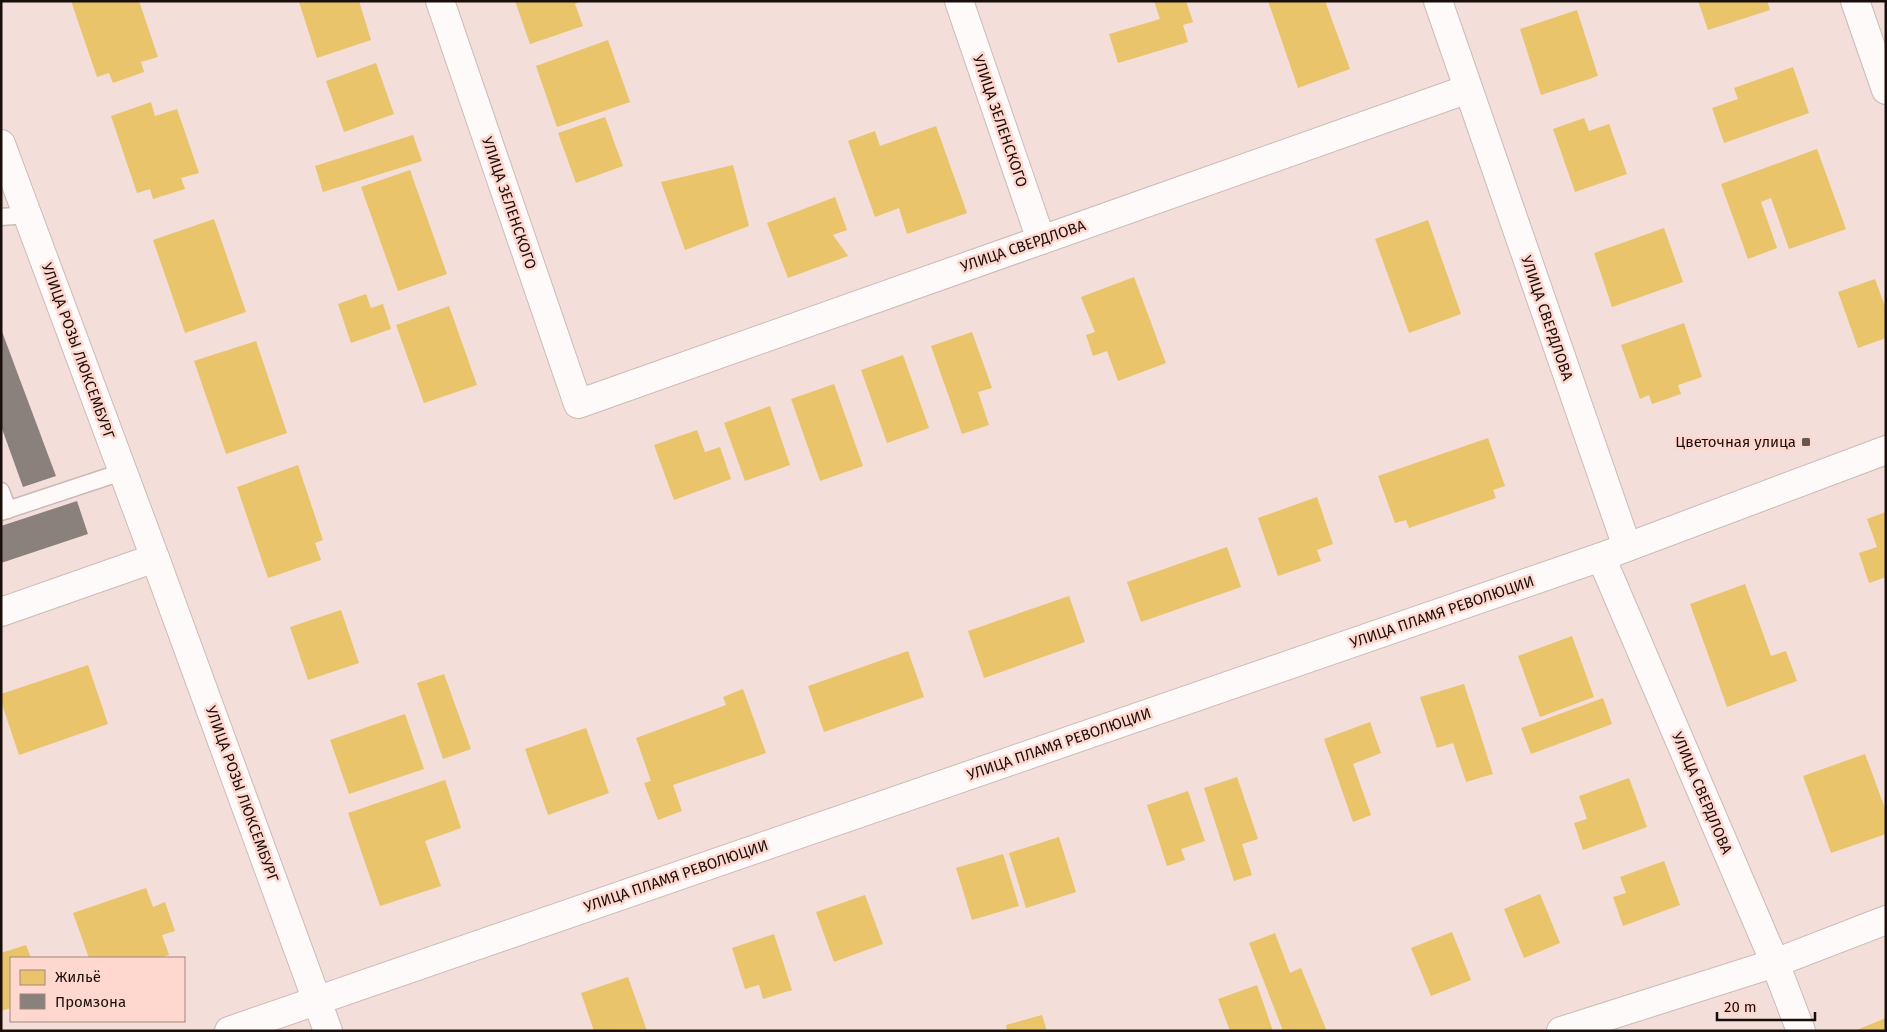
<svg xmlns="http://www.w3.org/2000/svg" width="1887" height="1032" viewBox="0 0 1887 1032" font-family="'Fira Sans',sans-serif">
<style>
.homes{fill:#e9c46a}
.industry{fill:#8a817c}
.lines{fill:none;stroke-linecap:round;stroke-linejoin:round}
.service-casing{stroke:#cbbbb7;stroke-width:19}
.minor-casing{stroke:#cbbbb7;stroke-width:30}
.tertiary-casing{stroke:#cbbbb7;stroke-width:30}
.service{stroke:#fdfaf9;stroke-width:16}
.minor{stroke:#fdfaf9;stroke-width:28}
.tertiary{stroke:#fdfaf9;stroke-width:28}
.poi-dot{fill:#665753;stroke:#fed7ce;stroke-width:2}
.labels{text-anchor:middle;stroke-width:5;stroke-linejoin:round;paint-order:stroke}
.street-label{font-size:15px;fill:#1a0e0b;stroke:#fed7ce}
.poi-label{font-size:15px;fill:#1a0e0b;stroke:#fed7ce;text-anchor:end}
</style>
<rect width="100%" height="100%" fill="#f3ded9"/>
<!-- homes -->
<g class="homes">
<polygon points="71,1 139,1 158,57 141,62 144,72 113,83 109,73 97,77"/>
<polygon points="302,1 359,1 371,40 317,58 299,2"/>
<polygon points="515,1 581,1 575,4 583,26 530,44"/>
<polygon points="1154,1 1186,1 1193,22 1183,25 1188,42 1118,63 1109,34 1160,19"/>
<polygon points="1268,1 1325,1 1350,69 1298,88"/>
<polygon points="1698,1 1767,1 1770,10 1708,30"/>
<polygon points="1577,10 1598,76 1541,95 1520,29"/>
<polygon points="608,40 630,102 557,127 536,66"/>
<polygon points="376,63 394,114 344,132 326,81"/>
<polygon points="1793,67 1809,113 1724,143 1712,108 1738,99 1734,88"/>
<polygon points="151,102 155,116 177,109 199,173 181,178 185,189 153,199 150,189 137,193 111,116"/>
<polygon points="605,117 623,166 576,183 558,133"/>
<polygon points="1584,118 1589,131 1609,124 1627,174 1575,192 1553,129"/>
<polygon points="936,126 967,213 907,234 899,208 875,217 848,141 875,131 880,146"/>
<polygon points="413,135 422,161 323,192 315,166"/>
<polygon points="1817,149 1846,229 1789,249 1771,198 1761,202 1777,248 1748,259 1721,184"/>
<polygon points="733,165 749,226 685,250 661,182"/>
<polygon points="410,170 447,274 398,291 361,187"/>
<polygon points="835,197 847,230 833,235 848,256 788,278 767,223"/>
<polygon points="214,219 246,312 185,333 153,240"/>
<polygon points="1428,220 1461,314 1409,333 1375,239"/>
<polygon points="1664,228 1683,282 1612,307 1594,253"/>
<polygon points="1134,277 1166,363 1118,381 1107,351 1093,356 1086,335 1095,332 1081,297"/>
<polygon points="1875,279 1886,309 1886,338 1858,348 1838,292"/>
<polygon points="366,294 371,308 383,304 391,329 351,343 338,304"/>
<polygon points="449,306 477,385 424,403 396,325"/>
<polygon points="1684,323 1702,377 1678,385 1681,394 1652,404 1649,395 1640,399 1621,345"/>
<polygon points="972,332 992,388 978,392 989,425 962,434 931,346"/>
<polygon points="256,341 287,433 226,454 194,361"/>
<polygon points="903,355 929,428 887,443 861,370"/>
<polygon points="834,384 863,466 820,481 791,399"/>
<polygon points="770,406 790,465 745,481 724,423"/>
<polygon points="697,430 705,452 720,447 731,479 674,500 654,445"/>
<polygon points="1488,438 1505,486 1493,490 1496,498 1409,528 1406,520 1395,523 1378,476"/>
<polygon points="298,465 323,540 315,543 321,560 268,578 237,487"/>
<polygon points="1317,497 1333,544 1317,550 1321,561 1278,576 1258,518"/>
<polygon points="1886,512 1886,577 1869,583 1859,553 1877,547 1867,519"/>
<polygon points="1227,547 1241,587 1141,622 1127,582"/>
<polygon points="1745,584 1771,656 1786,651 1797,681 1727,707 1690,604"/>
<polygon points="1069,596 1085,642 984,678 968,631"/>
<polygon points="341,610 359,663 308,680 290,627"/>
<polygon points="1572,636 1594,697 1540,717 1518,656"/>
<polygon points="908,651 924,697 824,732 808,686"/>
<polygon points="88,665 108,724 19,755 1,701 1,694"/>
<polygon points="444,674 471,749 443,759 417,683"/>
<polygon points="1464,684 1493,774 1466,782 1453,743 1437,748 1420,697"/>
<polygon points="743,689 766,753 673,785 682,811 658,820 644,783 651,781 636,738 726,705 723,697"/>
<polygon points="1603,698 1612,724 1531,754 1521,728"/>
<polygon points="405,714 424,769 349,794 330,740"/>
<polygon points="1370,722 1381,753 1353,764 1371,815 1353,822 1324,739"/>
<polygon points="586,728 609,793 548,815 525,749"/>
<polygon points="1865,754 1886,811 1886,834 1831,853 1803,776"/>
<polygon points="1237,777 1258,839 1242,844 1252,875 1234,881 1204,788"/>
<polygon points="1629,778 1647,827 1583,850 1574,823 1587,819 1579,796"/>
<polygon points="445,780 461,828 425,841 441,886 380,906 348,813"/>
<polygon points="1188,791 1205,841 1181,849 1185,860 1167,866 1147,805"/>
<polygon points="1059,837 1076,892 1026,908 1009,853"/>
<polygon points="1003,854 1019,906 972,920 956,868"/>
<polygon points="1664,861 1680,905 1623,926 1613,897 1626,893 1620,877"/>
<polygon points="146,888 153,907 165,902 175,931 162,935 169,955 159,958 89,958 73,913"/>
<polygon points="1540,894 1560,943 1524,958 1504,909"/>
<polygon points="865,895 883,944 834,962 816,912"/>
<polygon points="1452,932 1471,980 1431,996 1411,948"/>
<polygon points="1275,933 1290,973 1301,968 1326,1029 1321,1031 1283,1031 1249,943"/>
<polygon points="774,934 792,990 763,999 759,985 745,989 732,948"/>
<polygon points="26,945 31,958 11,958 11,1008 1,1011 1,953"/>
<polygon points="628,977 647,1031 594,1031 581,993"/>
<polygon points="1257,985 1273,1031 1230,1031 1218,999"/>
<polygon points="1042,1015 1047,1031 1007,1031 1006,1025"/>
<polygon points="1886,1018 1886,1031 1854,1031"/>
</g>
<!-- industry -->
<g class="industry">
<polygon points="1,329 56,476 23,487 1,426"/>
<polygon points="77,501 88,534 1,563 1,526"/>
</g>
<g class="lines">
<defs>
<g id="service">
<polyline points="1,217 27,215"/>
<polyline points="1,491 8,510"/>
<polyline points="1,512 122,472"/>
</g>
<g id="minor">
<polyline points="440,1 578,404 1468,89"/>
<polyline points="959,1 1041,240"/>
<polyline points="1438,1 1627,547"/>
<polyline points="1855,1 1886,90"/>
<polyline points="1,144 155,558 328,1031"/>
<polyline points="1601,557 1775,963 1801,1031"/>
<polyline points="1,612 155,558"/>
<polyline points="1561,1031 1775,963 1886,920"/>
</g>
<polyline id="tertiary" points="229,1031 1601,557 1886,450"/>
</defs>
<!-- service casing -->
<use href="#service" class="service-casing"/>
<!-- minor casing -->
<use href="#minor" class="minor-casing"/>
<!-- tertiary casing -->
<use href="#tertiary" class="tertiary-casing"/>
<!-- service -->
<use href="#service" class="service"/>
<!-- minor -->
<use href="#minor" class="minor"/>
<!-- tertiary -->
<use href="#tertiary" class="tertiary"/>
</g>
<!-- markers -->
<rect class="poi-dot" x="1801" y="437" width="10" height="10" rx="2.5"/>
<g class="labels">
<!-- street labels -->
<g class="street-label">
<text transform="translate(1000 121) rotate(71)" y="5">УЛИЦА ЗЕЛЕНСКОГО</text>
<text transform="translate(509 203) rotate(71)" y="5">УЛИЦА ЗЕЛЕНСКОГО</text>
<text transform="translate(1023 246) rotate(-19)" y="5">УЛИЦА СВЕРДЛОВА</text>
<text transform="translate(1547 318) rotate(71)" y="5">УЛИЦА СВЕРДЛОВА</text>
<text transform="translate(78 351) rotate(70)" y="5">УЛИЦА РОЗЫ ЛЮКСЕМБУРГ</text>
<text transform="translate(1442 612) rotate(-19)" y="5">УЛИЦА ПЛАМЯ РЕВОЛЮЦИИ</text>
<text transform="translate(1059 744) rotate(-19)" y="5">УЛИЦА ПЛАМЯ РЕВОЛЮЦИИ</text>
<text transform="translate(1702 793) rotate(67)" y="5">УЛИЦА СВЕРДЛОВА</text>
<text transform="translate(242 794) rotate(70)" y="5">УЛИЦА РОЗЫ ЛЮКСЕМБУРГ</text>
<text transform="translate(676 876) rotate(-19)" y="5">УЛИЦА ПЛАМЯ РЕВОЛЮЦИИ</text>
</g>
<!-- poi labels -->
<g class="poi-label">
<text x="1796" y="447">Цветочная улица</text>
</g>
</g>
<!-- border -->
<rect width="1887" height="1032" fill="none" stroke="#1a0e0b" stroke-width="5"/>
<!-- legend -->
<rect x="10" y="957" width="175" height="65" fill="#fed7ce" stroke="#a38780"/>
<rect x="20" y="970" width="25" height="15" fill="#e9c46a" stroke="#a38780"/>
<text x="55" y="982" font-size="15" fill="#1a0e0b">Жильё</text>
<rect x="20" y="994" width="25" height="15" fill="#8a817c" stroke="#a38780"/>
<text x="55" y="1007" font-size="15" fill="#1a0e0b">Промзона</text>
<!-- scale -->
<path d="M1717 1012v8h98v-8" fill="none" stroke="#1a0e0b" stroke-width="2.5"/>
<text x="1724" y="1012" font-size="15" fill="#1a0e0b" stroke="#fed7ce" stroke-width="4" paint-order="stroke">20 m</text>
</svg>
